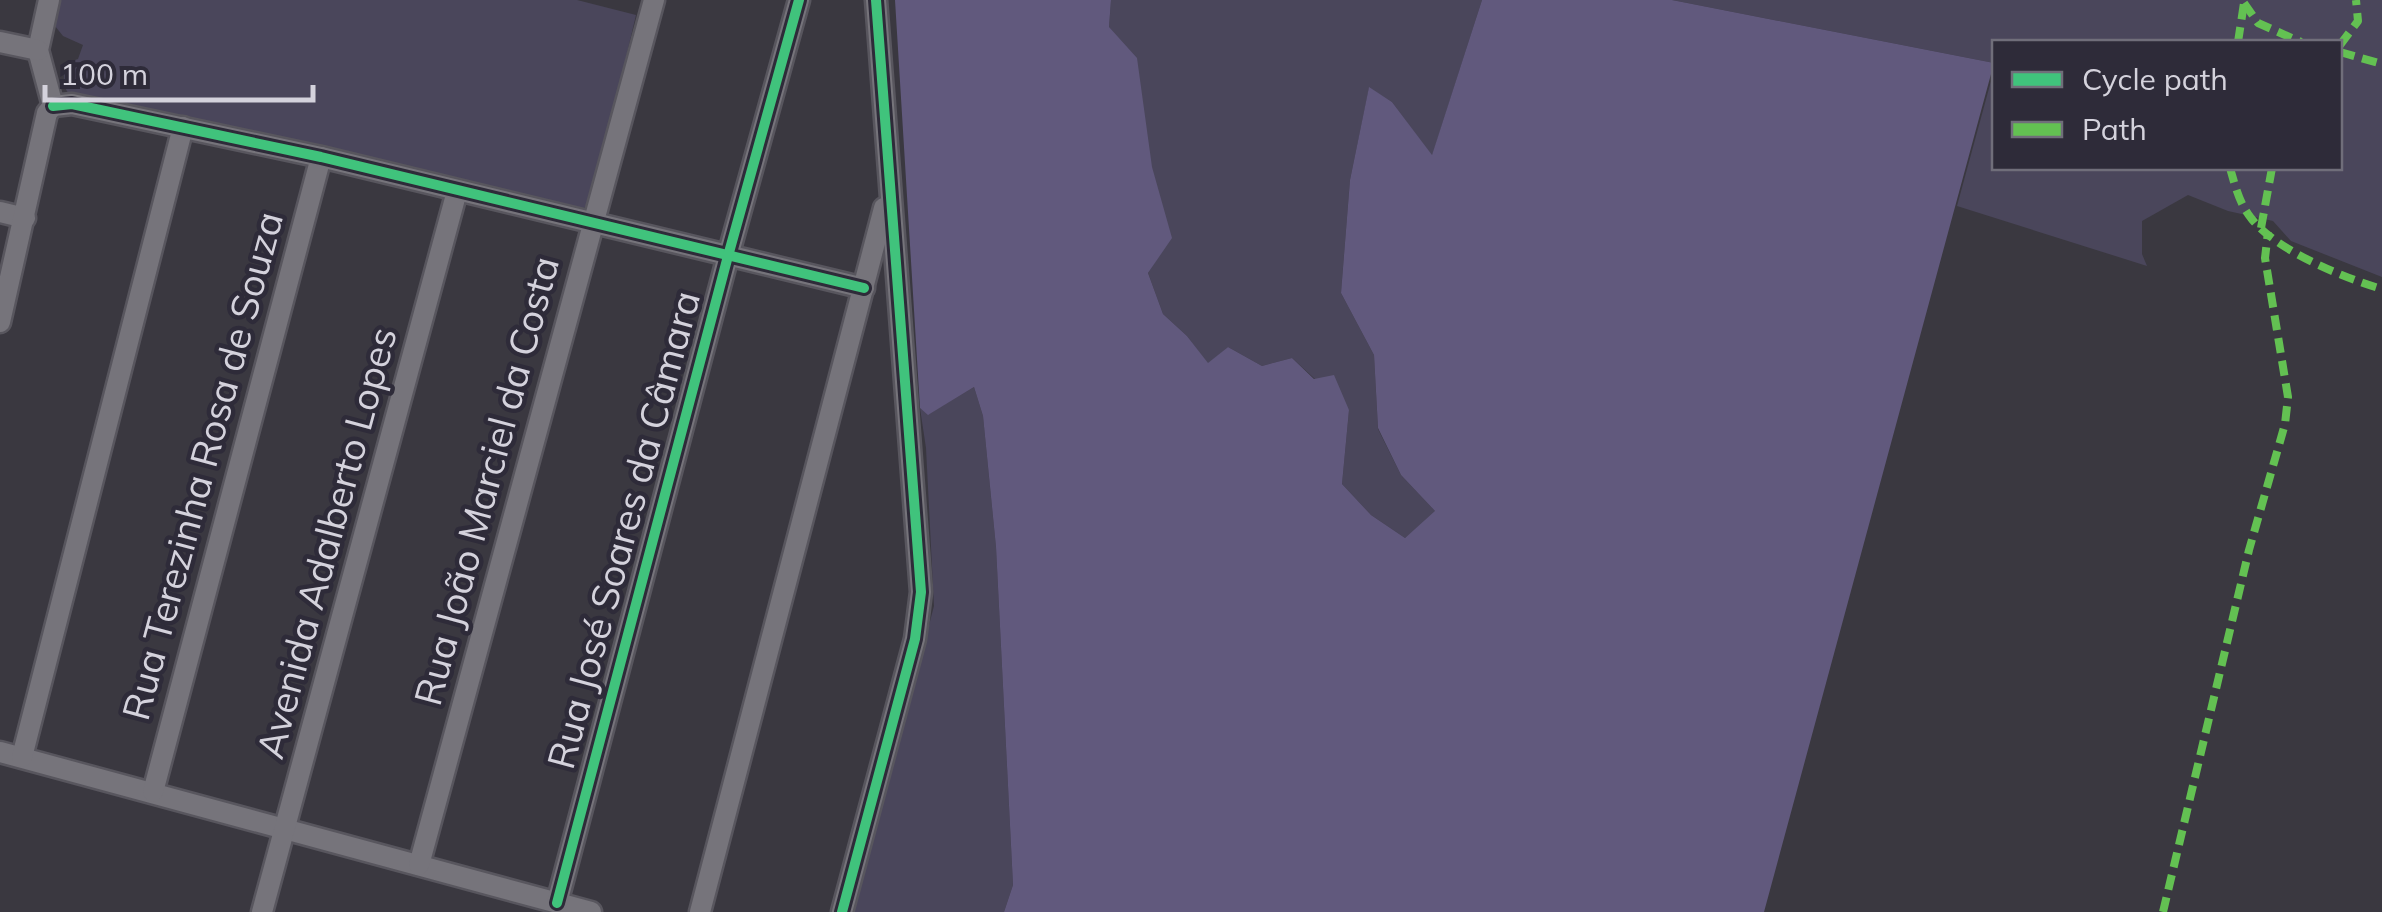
<svg xmlns="http://www.w3.org/2000/svg" width="2382" height="912" font-family="Mulish,sans-serif">
  <style>
    .green { fill: #4a465b }
    .forest { fill: #61597d }
    .lines { fill: none; stroke-linecap: round; stroke-linejoin: round }
    .minor-casing { stroke: #58565e; stroke-width: 25 }
    .minor { stroke: #76747b; stroke-width: 20 }
    .quiet { stroke: #63c152; stroke-width: 8; stroke-dasharray: 15 8; stroke-linecap: butt }
    .cycleway-casing { stroke: #2e2b39; stroke-width: 16 }
    .cycleway { stroke: #40c37c; stroke-width: 10 }
    .labels { text-anchor: middle; stroke-width: 9; stroke-linejoin: round; paint-order: stroke }
    .street-label { font-size: 38px; fill: #d4d2dc; stroke: #2e2b39 }
  </style>
  <rect width="100%" height="100%" fill="#3a3840"/>
  <g class="green">
    <path d="M61,0H577L636,15L591,206L583,208L70,95C61,86 64,75 66,63L78,59L83,45L63,36L55,26Z"/>
    <path d="M1111,0H1482L1432,156L1392,102L1369,88L1350,180L1341,293L1374,355L1378,429L1401,475L1436,512L1405,538L1371,515L1342,484L1349,410L1292,358L1262,366L1228,347L1208,364L1187,336L1163,314L1148,273L1171,237L1109,27Z"/>
    <path d="M1672,0H2382V277L2291,241L2273,221L2228,211L2188,195L2142,221V254L2147,266L1957,206L1994,70V168H2340V42H1994V63Z"/>
    <path d="M974,387L983,416L996,547L1013,885L1004,912H854L934,606L926,448L920,408L929,414Z"/>
  </g>
  <path class="forest" d="M895,0H1111L1109,27L1137,58L1152,167L1172,238L1148,273L1163,314L1187,336L1208,363L1228,347L1262,366L1292,358L1314,379L1334,375L1349,410L1342,484L1371,515L1405,538L1435,511L1401,475L1378,428L1374,355L1341,293L1350,180L1369,87L1392,102L1432,155L1482,0H1672L1994,63L1764,912H1004L1013,885L996,547L983,416L974,387L928,415L920,408Z"/>
  <g class="lines">
    <defs>
      <g id="minor">
        <path d="M49,0L38,50L53,106"/>
        <path d="M0,42L38,50"/>
        <path d="M53,106L72,104L321,157L864,288"/>
        <path d="M0,212L25,218"/>
        <path d="M0,322L47,113L53,106"/>
        <path d="M0,752L591,912"/>
        <path d="M22,757L183,127"/>
        <path d="M153,792L321,157"/>
        <path d="M419,865L654,0"/>
        <path d="M557,903L728,256L799,0"/>
        <path d="M262,912L457,191"/>
        <path d="M700,912L884,208"/>
        <path d="M842,912L915,639L921,592L876,0"/>
      </g>
    </defs>
    <use href="#minor" class="minor-casing"/>
    <use href="#minor" class="minor"/>
    <g class="quiet">
      <path d="M2244,3L2258,23L2301,42"/>
      <path d="M2238,42L2244,3"/>
      <path d="M2340,45L2358,21L2356,0"/>
      <path d="M2340,52L2382,64"/>
      <path d="M2230,168C2235,185 2239,203 2251,218C2275,250 2344,278 2382,289"/>
      <path d="M2261,228L2272,168"/>
      <path d="M2163,912L2249,550L2285,424L2288,397L2265,258L2268,232"/>
    </g>
    <defs>
      <g id="cycleway">
        <path d="M53,106L72,104L321,157L864,288"/>
        <path d="M557,903L728,256L799,0"/>
        <path d="M842,912L915,639L921,592L876,0"/>
      </g>
    </defs>
    <use href="#cycleway" class="cycleway-casing"/>
    <use href="#cycleway" class="cycleway"/>
  </g>
  <g class="labels">
    <g class="street-label">
      <text transform="translate(203 466) rotate(-75)" y="13">Rua Terezinha Rosa de Souza</text>
      <text transform="translate(487 481) rotate(-75)" y="13">Rua João Marciel da Costa</text>
      <text transform="translate(624 530) rotate(-75)" y="13">Rua José Soares da Câmara</text>
      <text transform="translate(327 543) rotate(-75)" y="13">Avenida Adalberto Lopes</text>
    </g>
  </g>
  <rect x="1992" y="40" width="350" height="130" fill="#2e2b39" stroke="#706e7a" stroke-width="2.5"/>
  <rect x="2012" y="72" width="50" height="15" fill="#40c37c" stroke="#706e7a" stroke-width="2.5"/>
  <text x="2082" y="90" font-size="30" fill="#d4d2dc">Cycle path</text>
  <rect x="2012" y="122" width="50" height="15" fill="#63c152" stroke="#706e7a" stroke-width="2.5"/>
  <text x="2082" y="140" font-size="30" fill="#d4d2dc">Path</text>
  <path d="M45 85v15h268v-15" fill="none" stroke="#d4d2dc" stroke-width="5"/>
  <text x="60" y="85" font-size="30" fill="#d4d2dc" stroke="#2e2b39" stroke-width="8" paint-order="stroke">100 m</text>
</svg>
